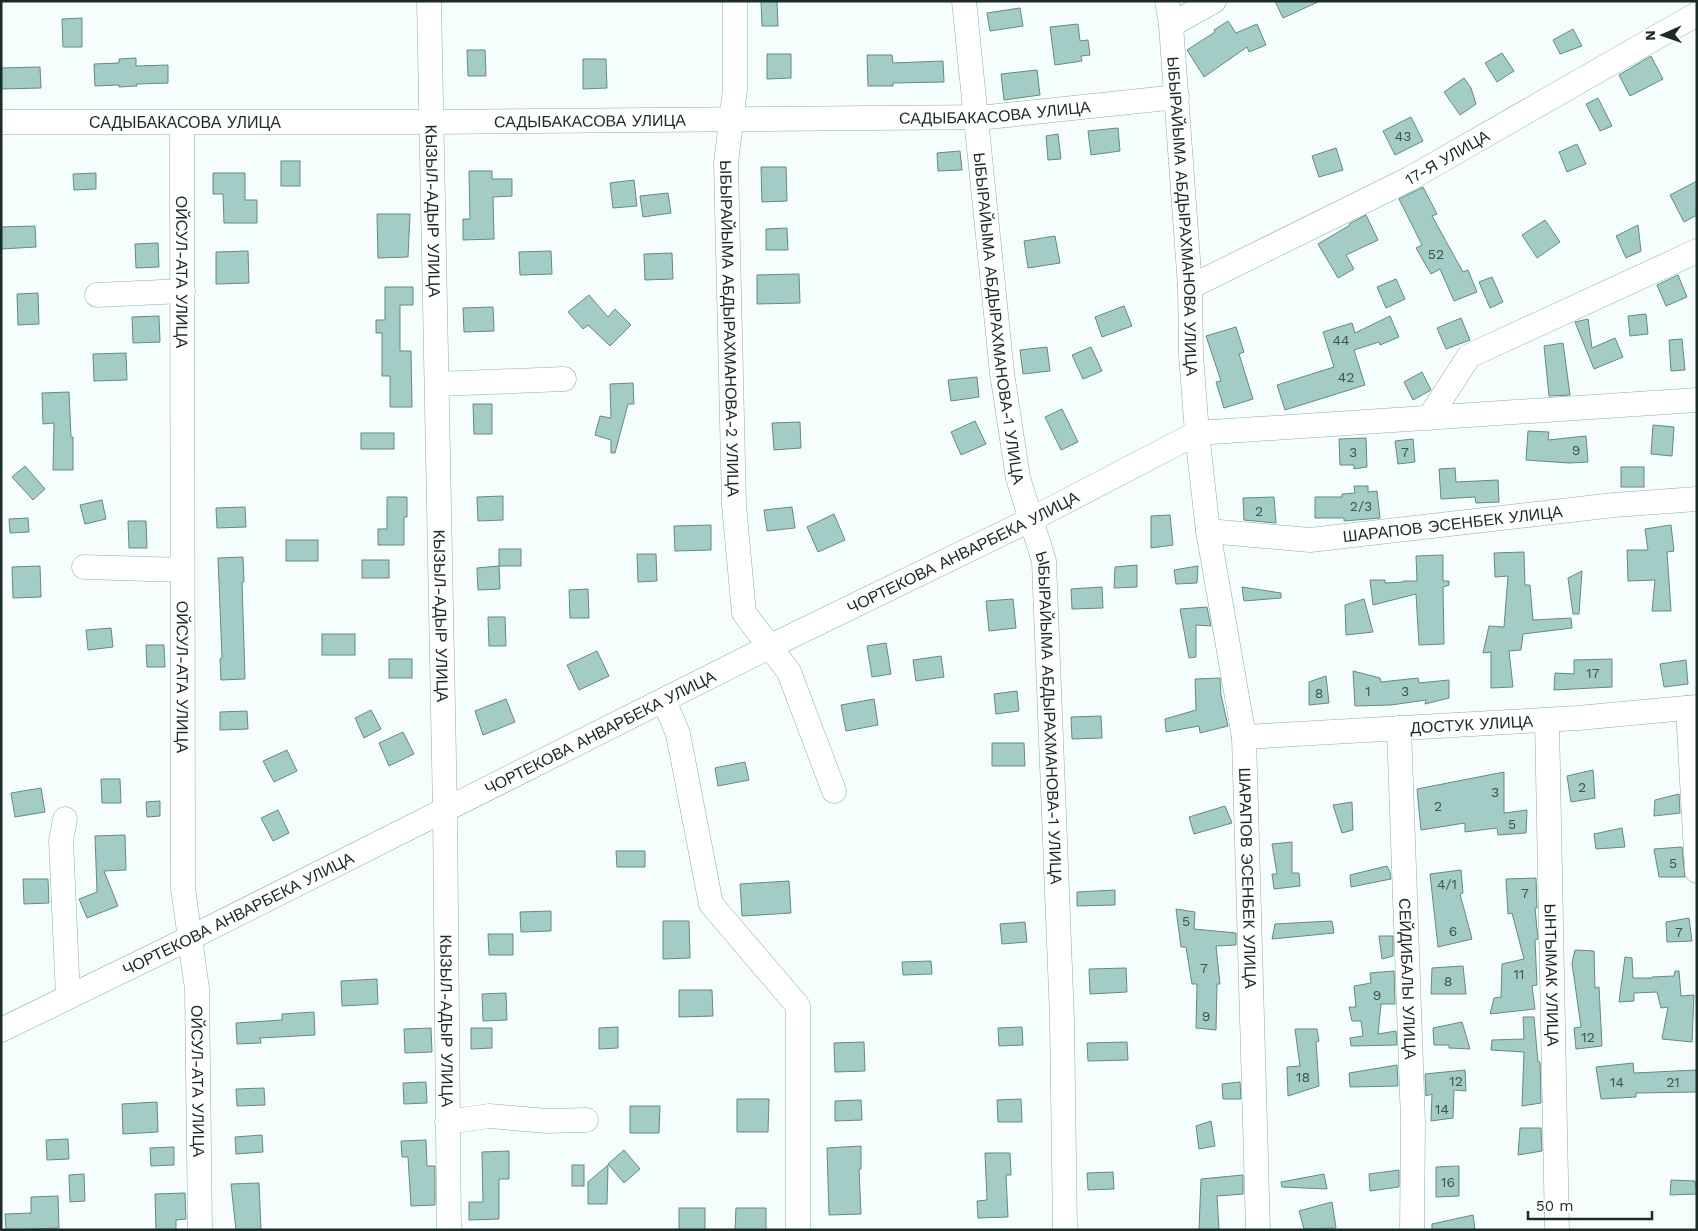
<svg xmlns="http://www.w3.org/2000/svg" width="1698" height="1231" font-family="'Work Sans',sans-serif">
  <style>
    .building { fill: #a4ccc6; stroke: #638a83 }
    .lines { fill: none; stroke-linecap: round; stroke-linejoin: round }
    .minor-casing { stroke: #87afa9; stroke-width: 25 }
    .minor { stroke: #fff; stroke-width: 24 }
    .labels { text-anchor: middle; stroke-width: 5; stroke-linejoin: round; paint-order: stroke }
    .number-label { font-size: 14px; fill: #3c5350 }
    .street-label { font-size: 16px; fill: #1a2b28; stroke: #fff }
  </style>
  <rect width="100%" height="100%" fill="#f5fefc"/>
  <g class="building">
    <path d="M761,1H777L778,26H762Z"/>
    <path d="M1275,1H1320L1283,18Z"/>
    <path d="M1020,8L1023,26L990,31L987,13Z"/>
    <path d="M82,18V47H63L62,19Z"/>
    <path d="M1228,21L1236,33L1257,24L1266,45L1249,52L1247,47L1204,77L1187,50L1215,32L1214,30Z"/>
    <path d="M1078,24L1080,41L1088,40L1090,55L1081,56L1082,61L1055,65L1050,27Z"/>
    <path d="M1573,29L1582,46L1560,54L1553,40Z"/>
    <path d="M467,50H485L486,76H468Z"/>
    <path d="M1502,53L1514,71L1497,82L1485,63Z"/>
    <path d="M767,54H791V78L767,79Z"/>
    <path d="M867,55H892L893,63L943,61L944,82L893,83V86H868Z"/>
    <path d="M1651,56L1663,79L1630,96L1619,75Z"/>
    <path d="M136,58V66L168,65V83L136,84L137,86L119,87V85L95,86L94,64L119,63V59Z"/>
    <path d="M583,59H606L607,88L583,89Z"/>
    <path d="M40,67L41,88L1,89V68Z"/>
    <path d="M1037,70L1040,95L1004,100L1001,74Z"/>
    <path d="M1464,78L1471,88L1476,104L1460,115L1444,92Z"/>
    <path d="M1598,98L1612,126L1600,131L1586,104Z"/>
    <path d="M1411,117L1423,141L1395,155L1383,131Z"/>
    <path d="M1118,128L1120,151L1091,155L1088,131Z"/>
    <path d="M1058,134L1061,159L1048,160L1046,136Z"/>
    <path d="M1577,144L1586,164L1567,172L1559,152Z"/>
    <path d="M1336,148L1343,170L1319,177L1312,156Z"/>
    <path d="M960,151L962,170L938,171L937,153Z"/>
    <rect x="281" y="161" width="19" height="25"/>
    <path d="M761,167H786L787,201L762,202Z"/>
    <path d="M469,171H492V179H512V196L493,197L494,239L463,240V219H470Z"/>
    <path d="M96,173V189L74,190L73,174Z"/>
    <path d="M213,173H245V200H257V223H224L223,194H213Z"/>
    <path d="M634,180L637,206L613,208L610,183Z"/>
    <path d="M1697,181V215L1684,222L1670,195Z"/>
    <path d="M1423,187L1437,214L1432,216L1463,272L1468,270L1477,292L1454,301L1440,269L1431,274L1416,248L1422,245L1399,199Z"/>
    <path d="M668,193L671,213L643,217L640,196Z"/>
    <path d="M377,214H410L408,257L378,258Z"/>
    <path d="M1366,215L1378,240L1346,255L1354,269L1338,278L1318,244L1350,225L1349,224Z"/>
    <path d="M1545,220L1560,242L1537,258L1522,235Z"/>
    <path d="M1638,225L1641,251L1626,258L1616,236Z"/>
    <path d="M35,226L36,247L1,249V227Z"/>
    <path d="M787,228L788,250H766V229Z"/>
    <path d="M1055,236L1060,263L1028,268L1024,241Z"/>
    <path d="M158,243L159,267L136,268L135,244Z"/>
    <path d="M248,251L249,283L216,284V252Z"/>
    <path d="M551,251L552,274L520,275L519,252Z"/>
    <path d="M672,253L673,279L645,280L644,254Z"/>
    <path d="M799,274L800,303L757,304V275Z"/>
    <path d="M1678,275L1687,297L1666,306L1657,285Z"/>
    <path d="M1492,277L1503,302L1490,308L1479,282Z"/>
    <path d="M1396,279L1405,299L1386,308L1377,287Z"/>
    <path d="M385,287H413V305H400V351H411L412,407H390V376H382V333H376V320H385Z"/>
    <path d="M38,293L39,324L18,325L17,294Z"/>
    <path d="M589,295L608,317L615,309L631,325L610,346L588,325L583,329L568,312Z"/>
    <path d="M1124,306L1132,326L1102,337L1095,317Z"/>
    <path d="M493,307L494,331L464,332L463,308Z"/>
    <path d="M1646,314L1648,334L1630,336L1628,316Z"/>
    <path d="M159,316L160,342L133,343L132,317Z"/>
    <path d="M1390,316L1399,337L1380,345L1379,342L1354,350L1365,385L1285,410L1277,385L1334,367L1323,332L1352,323L1355,333Z"/>
    <path d="M1461,318L1470,340L1446,349L1437,328Z"/>
    <path d="M1588,319L1592,348L1615,338L1623,357L1594,369L1575,322Z"/>
    <path d="M1236,327L1244,352L1239,354L1253,399L1224,408L1216,382L1221,381L1206,336Z"/>
    <path d="M1682,339L1685,370L1671,371L1669,340Z"/>
    <path d="M1563,343L1570,395L1549,396L1544,346Z"/>
    <path d="M1047,347L1050,371L1023,374L1020,350Z"/>
    <path d="M1091,347L1102,371L1083,379L1072,355Z"/>
    <path d="M126,353L127,380L94,381L93,354Z"/>
    <path d="M1422,372L1431,390L1413,400L1404,382Z"/>
    <path d="M977,377L979,397L951,401L948,380Z"/>
    <path d="M633,383L634,404H628L615,453H611V440L595,435L600,416L611,418L610,384Z"/>
    <path d="M69,392L71,437H73V470H53L54,423L43,424L42,393Z"/>
    <path d="M473,404H492V434H474Z"/>
    <path d="M1062,409L1078,442L1061,450L1045,417Z"/>
    <path d="M975,421L986,444L961,455L951,432Z"/>
    <path d="M800,422L801,448L774,450L772,423Z"/>
    <path d="M1653,425L1674,427L1672,456L1651,454Z"/>
    <path d="M1528,431L1549,432L1548,440L1586,436L1588,462L1569,463L1526,460Z"/>
    <rect x="361" y="433" width="33" height="16"/>
    <path d="M1366,438L1367,467L1354,469V465H1340L1339,439Z"/>
    <path d="M1413,439L1415,462L1398,464L1395,441Z"/>
    <path d="M25,466L45,489L33,500L12,477Z"/>
    <rect x="1621" y="467" width="23" height="20"/>
    <path d="M1455,468L1456,482L1498,480L1499,502L1476,503L1475,497L1441,499L1439,469Z"/>
    <path d="M1354,486H1368V492L1377,491L1380,518L1344,521V518H1315V497H1342V494L1355,493Z"/>
    <path d="M503,496V520L478,521L477,497Z"/>
    <path d="M387,497H407V517H404V545H378V529H387Z"/>
    <path d="M1274,497L1276,523L1244,520L1243,498Z"/>
    <path d="M102,500L106,519L85,524L80,505Z"/>
    <path d="M245,507L246,527L217,528L216,508Z"/>
    <path d="M792,507L795,528L767,531L764,510Z"/>
    <path d="M834,514L845,540L818,552L807,527Z"/>
    <path d="M1170,515L1173,545L1151,548V516Z"/>
    <path d="M28,518L29,532L10,533L9,519Z"/>
    <path d="M128,521H146L147,548H129Z"/>
    <path d="M711,525V550L675,551L674,526Z"/>
    <path d="M1671,525L1674,551L1667,552L1671,611H1652L1655,580L1628,581L1627,550H1648L1645,529Z"/>
    <rect x="286" y="540" width="32" height="21"/>
    <rect x="499" y="549" width="22" height="17"/>
    <path d="M1524,552L1525,585H1530L1533,620L1571,618L1572,628L1523,634L1521,650L1509,651L1513,687L1491,688V652L1483,653L1489,626L1504,627L1508,576L1495,577L1494,553Z"/>
    <path d="M637,554H656L657,581L638,582Z"/>
    <path d="M1443,555V581H1449V585L1443,587L1444,644L1419,645L1416,594L1373,605L1370,580H1385V583L1403,582V581H1417L1416,556Z"/>
    <path d="M243,557L244,582H242L245,679L221,680L220,659L222,658L218,558Z"/>
    <rect x="362" y="560" width="27" height="18"/>
    <path d="M1137,565V587L1114,588L1115,567Z"/>
    <path d="M40,566L41,597L13,598L12,567Z"/>
    <path d="M499,566L500,589L478,590L477,568Z"/>
    <path d="M1198,566L1197,583L1176,584L1174,570Z"/>
    <path d="M1582,571L1579,614H1573L1568,578Z"/>
    <path d="M1102,587L1103,608L1072,609L1071,589Z"/>
    <path d="M1242,587L1281,593V598L1244,601Z"/>
    <path d="M588,589L589,618H570L569,590Z"/>
    <path d="M1013,599L1016,628L989,631L986,601Z"/>
    <path d="M1364,599L1373,632L1346,635L1345,605Z"/>
    <path d="M1207,607L1211,626L1196,625V657L1189,658L1180,609Z"/>
    <path d="M488,617H505L506,646H489Z"/>
    <path d="M111,628L113,647L88,650L86,630Z"/>
    <rect x="322" y="634" width="33" height="21"/>
    <path d="M886,643L891,674L872,677L867,646Z"/>
    <path d="M146,645H164L165,667H147Z"/>
    <path d="M597,651L609,676L579,690L567,665Z"/>
    <path d="M941,656L944,677L916,681L913,660Z"/>
    <rect x="389" y="659" width="23" height="19"/>
    <path d="M1612,659V687L1554,690L1555,673L1574,674V660Z"/>
    <path d="M1686,660L1688,684L1664,687L1660,664Z"/>
    <path d="M1353,671L1380,678L1381,682L1418,678L1419,683L1449,680V698L1425,704L1426,700L1391,705L1355,706Z"/>
    <path d="M1326,676L1329,703L1309,705V682Z"/>
    <path d="M1220,678L1221,695L1228,726L1200,733L1199,726L1166,732L1165,719L1196,710L1195,679Z"/>
    <path d="M1017,691L1019,711L996,714L994,694Z"/>
    <path d="M506,699L515,722L483,735L475,711Z"/>
    <path d="M874,699L878,725L846,731L841,705Z"/>
    <path d="M371,710L381,729L364,738L355,718Z"/>
    <path d="M247,711L248,729L220,730V712Z"/>
    <path d="M1101,716L1102,738L1072,739L1071,717Z"/>
    <path d="M403,732L414,754L389,766L379,743Z"/>
    <path d="M992,743H1024L1025,766H992Z"/>
    <path d="M287,750L297,771L274,782L263,761Z"/>
    <path d="M745,762L749,780L718,786L715,768Z"/>
    <path d="M1593,770L1595,798L1571,802L1567,776Z"/>
    <path d="M1504,772V813L1527,810L1526,833L1498,835L1497,828L1465,832V823L1421,830L1417,789Z"/>
    <path d="M101,779H120L121,803H102Z"/>
    <path d="M41,788L45,812L15,817L11,793Z"/>
    <path d="M1679,794L1680,813L1654,816L1655,800Z"/>
    <path d="M160,801V816L147,817L146,802Z"/>
    <path d="M1352,802L1353,830L1342,833L1333,805Z"/>
    <path d="M1225,806L1232,823L1194,834L1189,817Z"/>
    <path d="M278,810L289,833L273,841L261,818Z"/>
    <path d="M1622,828L1625,847L1596,849L1594,834Z"/>
    <path d="M125,835L126,870L104,871L118,906L87,918L79,899L97,892L95,836Z"/>
    <path d="M1292,842V873H1299L1300,886L1274,889L1272,874H1277L1272,844Z"/>
    <path d="M1682,847L1685,877H1659L1654,849Z"/>
    <path d="M616,851H645V867H617Z"/>
    <path d="M1387,866L1390,872L1391,879L1351,887L1350,875Z"/>
    <path d="M1461,870L1463,893L1460,894L1472,939L1438,947L1430,874Z"/>
    <path d="M1536,878L1537,908H1535L1538,939L1535,940L1537,985L1532,986L1535,1009L1490,1014L1494,998L1501,997L1502,964L1524,959L1512,913L1508,914L1506,879Z"/>
    <path d="M23,879H48L49,903L24,904Z"/>
    <path d="M789,881L791,913L742,916L740,884Z"/>
    <path d="M1115,890V905L1077,906V892Z"/>
    <path d="M1176,909L1195,912L1194,929L1236,933V945L1216,946L1220,984H1217L1216,1030L1196,1028L1197,984H1192L1186,947H1181Z"/>
    <path d="M551,911V931L521,932L520,912Z"/>
    <path d="M1689,918L1692,941L1667,942L1666,922Z"/>
    <path d="M663,921H689L690,958L663,959Z"/>
    <path d="M1332,921L1334,933L1272,939L1275,924Z"/>
    <path d="M1025,922L1027,942L1002,944L1000,924Z"/>
    <path d="M488,934H513V955H489Z"/>
    <path d="M1379,936H1393V956L1382,959Z"/>
    <path d="M1575,950L1594,951L1595,988L1599,987L1602,1046L1576,1049L1574,1028L1581,1027L1572,963Z"/>
    <path d="M1625,957L1632,958L1633,978H1652V977L1674,976L1675,971H1679L1681,996L1694,995L1692,1042L1662,1039L1668,1007L1661,1008L1657,992L1634,993V1001L1619,1002Z"/>
    <path d="M931,961L932,974L903,975L902,962Z"/>
    <path d="M1463,966L1466,994H1431L1432,968Z"/>
    <path d="M1126,968L1127,992L1090,994L1089,969Z"/>
    <path d="M1394,971L1395,1004H1381L1378,1034L1396,1031L1397,1045L1351,1046L1350,1038L1363,1036L1361,1021H1352L1349,1007H1356L1354,986L1371,983L1370,973Z"/>
    <path d="M377,979L378,1004L342,1006L341,981Z"/>
    <path d="M679,990H712L713,1016L679,1017Z"/>
    <path d="M506,993L507,1020L483,1021L482,994Z"/>
    <path d="M314,1012L315,1035L260,1038L261,1043L237,1044L236,1023L282,1020V1014Z"/>
    <path d="M1523,1017H1534L1538,1062H1540L1541,1103L1522,1106L1524,1052L1491,1050L1492,1040L1524,1039Z"/>
    <path d="M1462,1022L1470,1049L1449,1048V1045H1434L1433,1028Z"/>
    <path d="M618,1027V1048L599,1049V1028Z"/>
    <path d="M1022,1027L1023,1045L999,1046L998,1028Z"/>
    <path d="M431,1028L432,1052L405,1053L404,1029Z"/>
    <path d="M471,1028H492V1048L471,1049Z"/>
    <path d="M1295,1029H1317L1319,1041L1316,1042L1319,1086L1288,1096L1287,1067L1300,1066Z"/>
    <path d="M864,1042L865,1071L835,1072L834,1043Z"/>
    <path d="M1127,1042L1128,1060L1088,1061L1087,1043Z"/>
    <path d="M1633,1063L1634,1073L1697,1070V1092L1636,1093V1097L1601,1099L1596,1067Z"/>
    <path d="M1397,1065L1398,1086L1350,1087L1349,1073Z"/>
    <path d="M1465,1070L1466,1091L1454,1090L1453,1118L1431,1121L1432,1094L1426,1096L1425,1074Z"/>
    <path d="M426,1082L427,1103L404,1104L403,1083Z"/>
    <path d="M1240,1082L1241,1099H1223L1222,1084Z"/>
    <path d="M264,1088L265,1105L237,1106L236,1089Z"/>
    <path d="M737,1099H769L768,1132H737Z"/>
    <path d="M1021,1099L1022,1122H998L997,1100Z"/>
    <path d="M861,1100L862,1120L835,1121V1101Z"/>
    <path d="M157,1102L158,1132L123,1134L122,1104Z"/>
    <path d="M630,1106H660L659,1133H630Z"/>
    <path d="M1211,1121L1215,1146L1199,1149L1196,1126Z"/>
    <path d="M1520,1128H1541L1542,1151L1518,1155Z"/>
    <path d="M262,1135L263,1152L236,1154L235,1137Z"/>
    <path d="M68,1139L69,1159L47,1160L46,1140Z"/>
    <path d="M426,1140L427,1166H435V1205L411,1206L408,1157H402L401,1141Z"/>
    <path d="M861,1146V1169H859L861,1214L829,1215L827,1148Z"/>
    <path d="M174,1147V1165L151,1166L150,1148Z"/>
    <path d="M624,1150L640,1169L624,1183L608,1164Z"/>
    <path d="M509,1151V1179H499V1219L469,1220V1202H483L482,1152Z"/>
    <path d="M985,1153H1010L1011,1175H1006L1008,1217L978,1218L977,1201L987,1200Z"/>
    <rect x="572" y="1165" width="12" height="21"/>
    <path d="M608,1165L607,1204H588V1182Z"/>
    <path d="M1459,1166V1196L1436,1197V1167Z"/>
    <path d="M1399,1170V1187L1370,1191L1369,1174Z"/>
    <path d="M1113,1172L1114,1189L1088,1190L1087,1173Z"/>
    <path d="M84,1174L85,1201L70,1202L69,1175Z"/>
    <path d="M1324,1174L1327,1189L1282,1187L1281,1182Z"/>
    <path d="M1243,1175V1194L1217,1196L1219,1230H1199L1201,1179Z"/>
    <path d="M1671,1180L1695,1181L1697,1194L1670,1195Z"/>
    <path d="M259,1183L261,1230H236L231,1184Z"/>
    <path d="M185,1193L186,1219L176,1220V1230H156L155,1194Z"/>
    <path d="M58,1196L59,1228L6,1230L5,1214L31,1213V1197Z"/>
    <path d="M1332,1202L1336,1228L1304,1229L1299,1211Z"/>
    <rect x="679" y="1208" width="26" height="22"/>
    <path d="M736,1208H766V1230H735Z"/>
    <path d="M1473,1215L1475,1230H1432V1224Z"/>
  </g>
  <g class="lines">
    <defs>
      <g id="minor">
        <path id="s1" d="M429,1L445,810L449,1230"/>
        <path id="s2" d="M735,1V89L726,163L734,505L744,613L789,672L834,791"/>
        <path id="s3" d="M964,1L1002,373L1018,478L1044,561L1062,1019L1065,1230"/>
        <path id="s4" d="M1167,1L1171,25L1190,287L1191,355L1197,433L1208,531L1244,737L1258,1230"/>
        <path d="M1171,25L1214,1"/>
        <path id="s5" d="M1,122H431L988,117L1177,97"/>
        <path id="s6" d="M182,123L183,888L197,989L200,1230"/>
        <path id="s7" d="M1190,287L1409,179L1697,14"/>
        <path d="M97,295L183,291"/>
        <path d="M437,384L564,379"/>
        <path d="M1429,418L1469,356L1697,251"/>
        <path id="s8" d="M1208,531L1310,540L1614,505L1697,499"/>
        <path d="M84,567L182,570"/>
        <path d="M664,700L678,734L711,904L798,1006V1230"/>
        <path d="M1688,708L1697,871"/>
        <path id="s9" d="M1547,720L1557,1230"/>
        <path id="s10" d="M1399,728L1413,1122L1412,1230"/>
        <path id="s11" d="M1244,737L1578,718L1697,707"/>
        <path d="M65,819L61,840L68,997"/>
        <path id="s12" d="M1,1030L190,938L769,647L1030,520L1197,433L1697,400"/>
        <path d="M447,1122L489,1116L547,1121L586,1120"/>
      </g>
    </defs>
    <use href="#minor" class="minor-casing"/>
    <use href="#minor" class="minor"/>
  </g>
  <g class="labels">
    <g class="number-label">
      <text x="1403" y="141">43</text>
      <text x="1436" y="259">52</text>
      <text x="1341" y="345">44</text>
      <text x="1346" y="382">42</text>
      <text x="1576" y="455">9</text>
      <text x="1353" y="457">3</text>
      <text x="1405" y="457">7</text>
      <text x="1361" y="511">2/3</text>
      <text x="1259" y="516">2</text>
      <text x="1593" y="678">17</text>
      <text x="1368" y="696">1</text>
      <text x="1405" y="696">3</text>
      <text x="1319" y="698">8</text>
      <text x="1582" y="792">2</text>
      <text x="1495" y="797">3</text>
      <text x="1438" y="811">2</text>
      <text x="1512" y="829">5</text>
      <text x="1673" y="868">5</text>
      <text x="1447" y="889">4/1</text>
      <text x="1525" y="898">7</text>
      <text x="1186" y="926">5</text>
      <text x="1453" y="936">6</text>
      <text x="1679" y="937">7</text>
      <text x="1204" y="973">7</text>
      <text x="1519" y="979">11</text>
      <text x="1448" y="986">8</text>
      <text x="1377" y="1000">9</text>
      <text x="1206" y="1021">9</text>
      <text x="1588" y="1042">12</text>
      <text x="1303" y="1082">18</text>
      <text x="1456" y="1086">12</text>
      <text x="1617" y="1087">14</text>
      <text x="1673" y="1087">21</text>
      <text x="1442" y="1114">14</text>
      <text x="1448" y="1187">16</text>
    </g>
    <g class="street-label">
      <text dy="6" stroke="none"><textPath href="#s5" startOffset="994">САДЫБАКАСОВА УЛИЦА</textPath></text>
      <text dy="6" stroke="none"><textPath href="#s5" startOffset="589">САДЫБАКАСОВА УЛИЦА</textPath></text>
      <text dy="6" stroke="none"><textPath href="#s5" startOffset="184">САДЫБАКАСОВА УЛИЦА</textPath></text>
      <text dy="6" stroke="none"><textPath href="#s7" startOffset="288">17-Я УЛИЦА</textPath></text>
      <text dy="6" stroke="none"><textPath href="#s1" startOffset="210">КЫЗЫЛ-АДЫР УЛИЦА</textPath></text>
      <text dy="6" stroke="none"><textPath href="#s4" startOffset="216">ЫБЫРАЙЫМА АБДЫРАХМАНОВА УЛИЦА</textPath></text>
      <text dy="6" stroke="none"><textPath href="#s6" startOffset="149">ОЙСУЛ-АТА УЛИЦА</textPath></text>
      <text dy="6" stroke="none"><textPath href="#s3" startOffset="319">ЫБЫРАЙЫМА АБДЫРАХМАНОВА-1 УЛИЦА</textPath></text>
      <text dy="6" stroke="none"><textPath href="#s2" startOffset="328">ЫБЫРАЙЫМА АБДЫРАХМАНОВА-2 УЛИЦА</textPath></text>
      <text dy="6" stroke="none"><textPath href="#s8" startOffset="246">ШАРАПОВ ЭСЕНБЕК УЛИЦА</textPath></text>
      <text dy="6" stroke="none"><textPath href="#s12" startOffset="1074">ЧОРТЕКОВА АНВАРБЕКА УЛИЦА</textPath></text>
      <text dy="6" stroke="none"><textPath href="#s1" startOffset="615">КЫЗЫЛ-АДЫР УЛИЦА</textPath></text>
      <text dy="6" stroke="none"><textPath href="#s6" startOffset="554">ОЙСУЛ-АТА УЛИЦА</textPath></text>
      <text dy="6" stroke="none"><textPath href="#s3" startOffset="724">ЫБЫРАЙЫМА АБДЫРАХМАНОВА-1 УЛИЦА</textPath></text>
      <text dy="6" stroke="none"><textPath href="#s11" startOffset="228">ДОСТУК УЛИЦА</textPath></text>
      <text dy="6" stroke="none"><textPath href="#s12" startOffset="669">ЧОРТЕКОВА АНВАРБЕКА УЛИЦА</textPath></text>
      <text dy="6" stroke="none"><textPath href="#s4" startOffset="882">ШАРАПОВ ЭСЕНБЕК УЛИЦА</textPath></text>
      <text dy="6" stroke="none"><textPath href="#s12" startOffset="264">ЧОРТЕКОВА АНВАРБЕКА УЛИЦА</textPath></text>
      <text dy="6" stroke="none"><textPath href="#s9" startOffset="255">ЫНТЫМАК УЛИЦА</textPath></text>
      <text dy="6" stroke="none"><textPath href="#s10" startOffset="251">СЕЙДИБАЛЫ УЛИЦА</textPath></text>
      <text dy="6" stroke="none"><textPath href="#s1" startOffset="1020">КЫЗЫЛ-АДЫР УЛИЦА</textPath></text>
      <text dy="6" stroke="none"><textPath href="#s6" startOffset="959">ОЙСУЛ-АТА УЛИЦА</textPath></text>
    </g>
  </g>
  <rect width="1698" height="1231" fill="none" stroke="#1a2b28" stroke-width="5"/>
  <g transform="translate(1663 35) rotate(268)" stroke="#ffffff" stroke-width="4" paint-order="stroke">
  <path d="M0-4L9 19L0 12L-9 19Z" fill="#1a2b28"/>
  <text y="-8" font-size="14" font-weight="bold" text-anchor="middle" fill="#1a2b28">N</text>
  </g>
  <path d="M1528 1211v8h124v-8" fill="none" stroke="#1a2b28" stroke-width="2.5"/>
  <text x="1536" y="1211" font-size="15" fill="#1a2b28" stroke="#ffffff" stroke-width="4" paint-order="stroke">50 m</text>
</svg>
